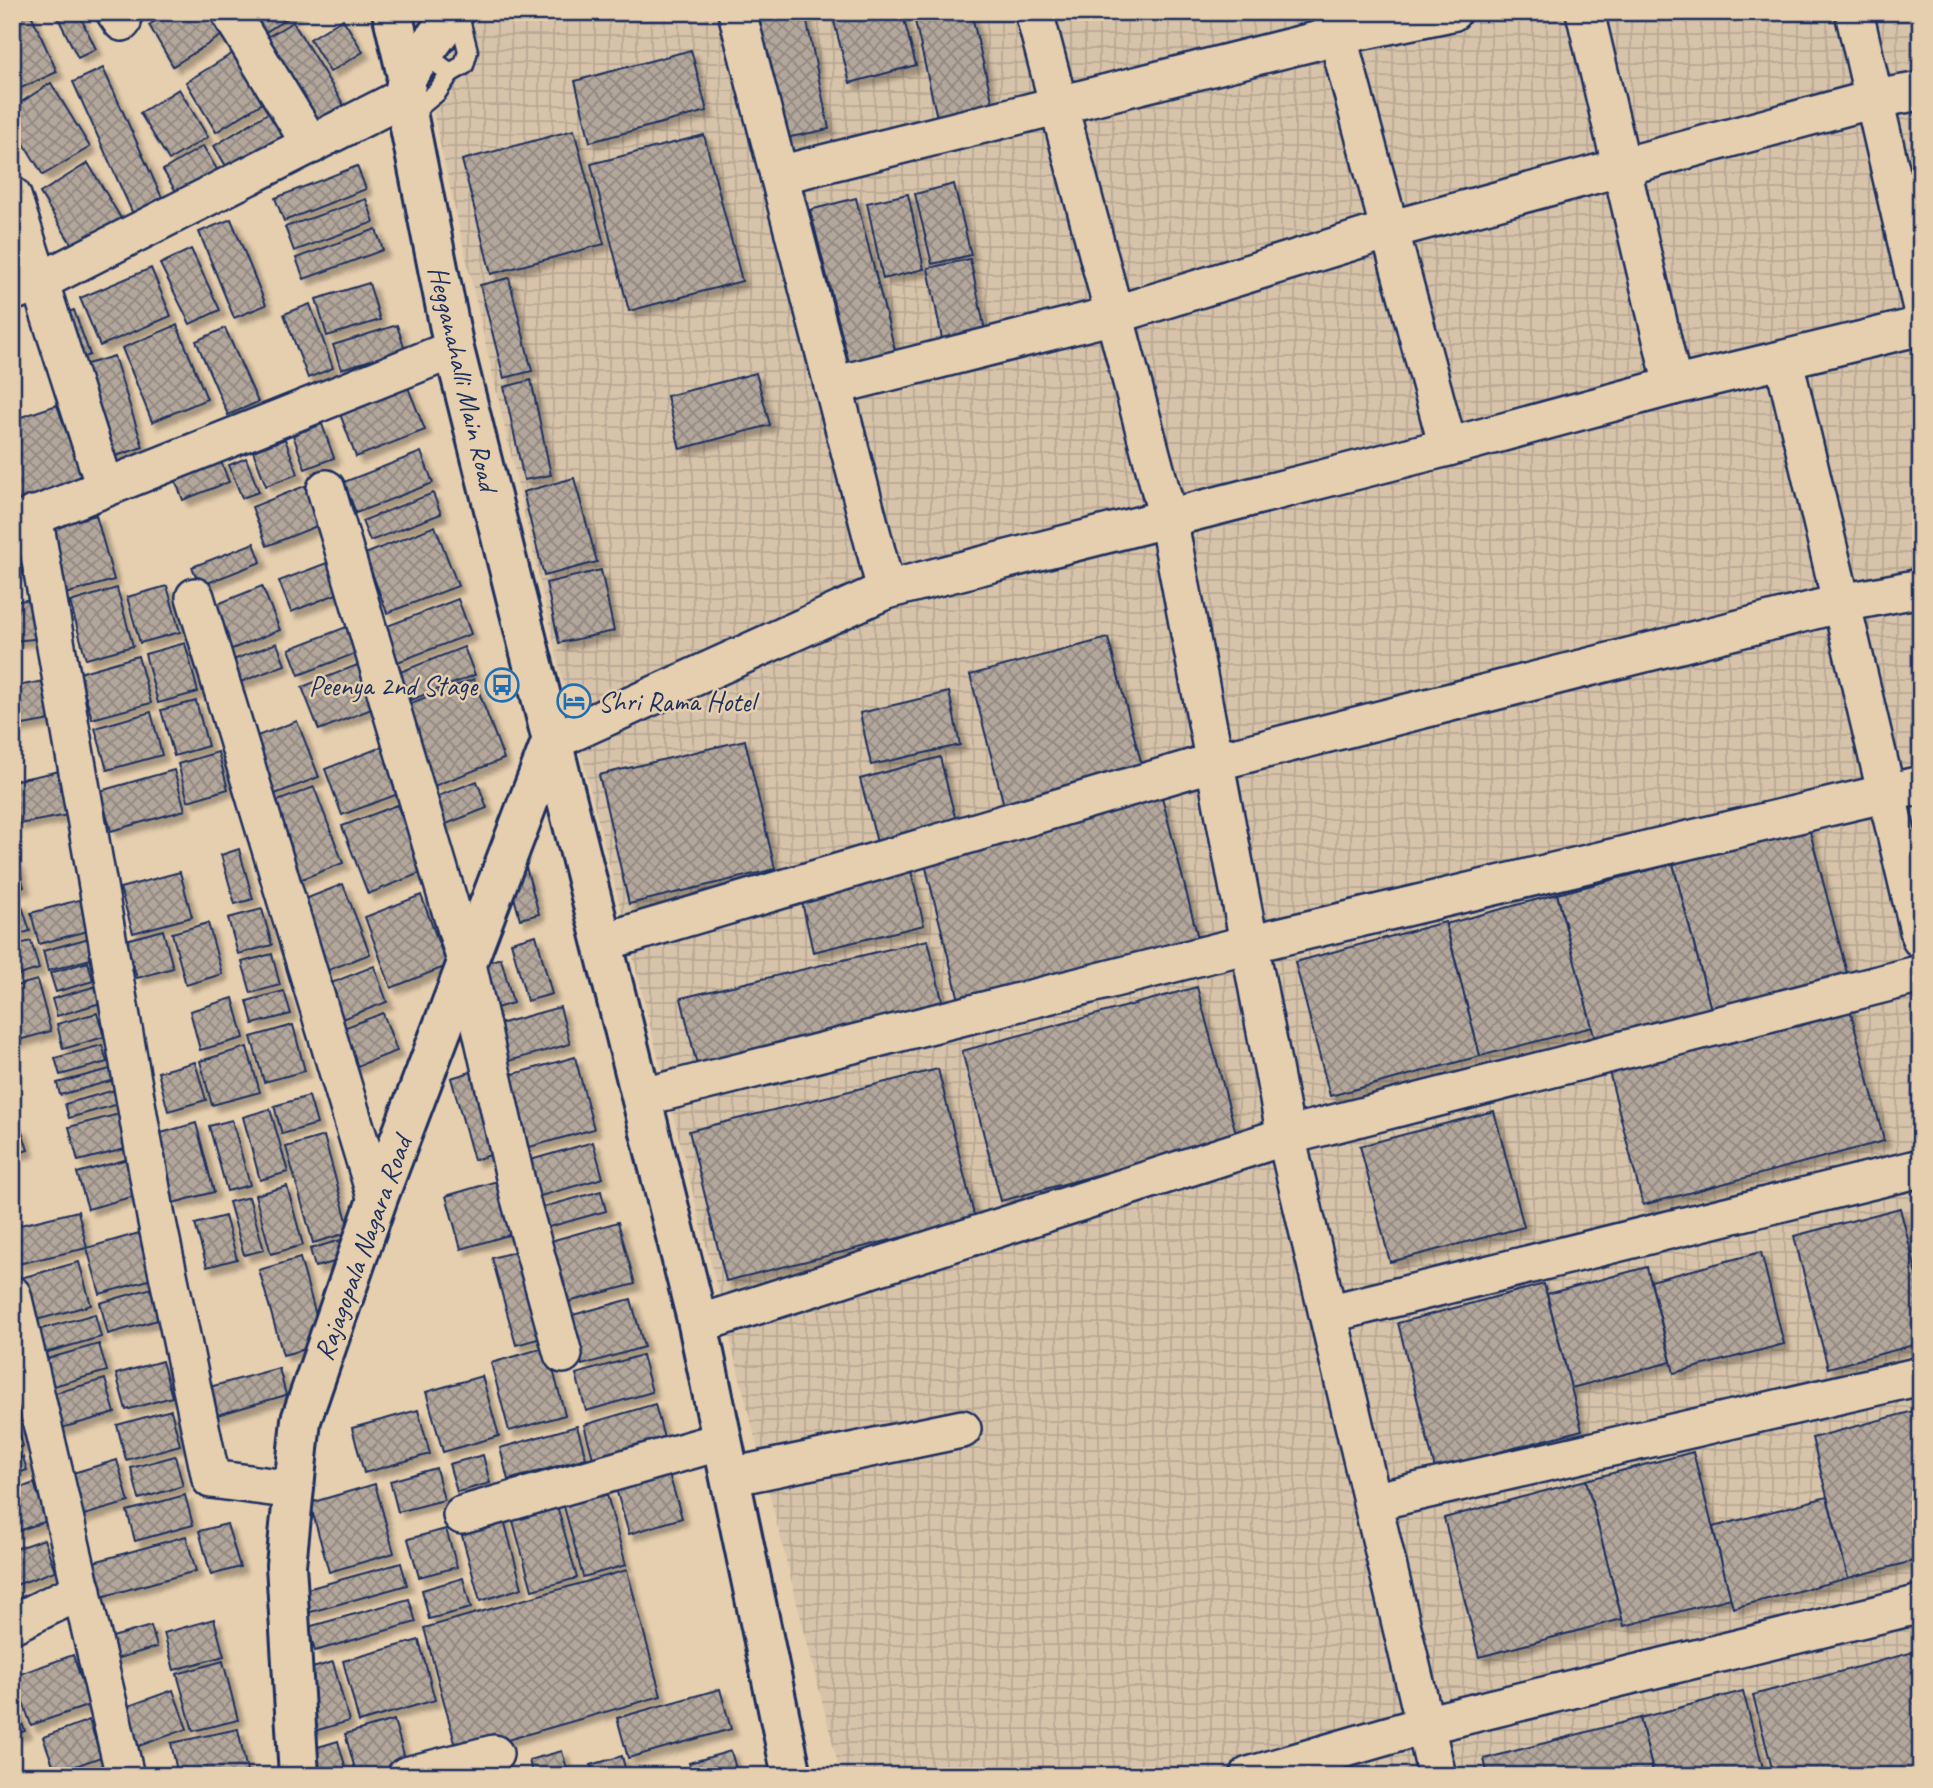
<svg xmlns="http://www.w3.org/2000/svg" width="1933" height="1788" font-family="Caveat,sans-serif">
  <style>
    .industrial { fill: url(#industrial-grid) }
    .building { fill: url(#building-cross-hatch); stroke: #1b2f5e; stroke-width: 2; filter: url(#shadow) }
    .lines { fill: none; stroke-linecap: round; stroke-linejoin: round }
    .service-casing { stroke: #1b2f5e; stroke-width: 23 }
    .minor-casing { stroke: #1b2f5e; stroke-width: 42 }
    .tertiary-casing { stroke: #1b2f5e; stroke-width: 44 }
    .secondary-casing { stroke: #1b2f5e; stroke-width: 44 }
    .service { stroke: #e6cfaf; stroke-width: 18 }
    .minor { stroke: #e6cfaf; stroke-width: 37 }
    .tertiary { stroke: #e6cfaf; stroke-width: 38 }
    .secondary { stroke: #e6cfaf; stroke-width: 38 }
    .labels { text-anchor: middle; stroke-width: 5; stroke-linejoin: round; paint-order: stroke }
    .street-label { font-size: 28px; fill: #1b2f5e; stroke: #e6cfaf }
    .poi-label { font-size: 28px; fill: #1b2f5e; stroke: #e6cfaf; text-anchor: end }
  </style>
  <defs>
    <pattern id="industrial-grid" width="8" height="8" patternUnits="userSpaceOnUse" patternTransform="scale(1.75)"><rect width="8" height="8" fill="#d7c3a9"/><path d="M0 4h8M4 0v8" fill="none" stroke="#b8a894"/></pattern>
    <pattern id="building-cross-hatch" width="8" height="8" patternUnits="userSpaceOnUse" patternTransform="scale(1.75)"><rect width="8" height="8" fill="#b3a79b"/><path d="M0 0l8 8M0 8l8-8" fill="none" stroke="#918882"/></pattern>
    <filter id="shadow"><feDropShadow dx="6" dy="6" stdDeviation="2" flood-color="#0004"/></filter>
  </defs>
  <rect width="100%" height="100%" fill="#e6cfaf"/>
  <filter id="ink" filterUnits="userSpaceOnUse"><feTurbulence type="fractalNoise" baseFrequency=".0143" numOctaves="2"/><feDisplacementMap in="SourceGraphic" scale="14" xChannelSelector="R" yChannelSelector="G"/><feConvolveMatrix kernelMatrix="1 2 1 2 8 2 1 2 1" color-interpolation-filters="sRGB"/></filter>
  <g filter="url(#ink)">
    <path class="industrial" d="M466,12H1921V1776H841L560,670L423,69Z"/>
    <g class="building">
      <path d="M12,12H30L57,72L12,92Z"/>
      <path d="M55,12H78L96,49L78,58Z"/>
      <path d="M169,12H207L221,36L173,66L149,25Z"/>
      <path d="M255,12H297L258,37L246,17Z"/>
      <path d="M771,12H805L829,129L781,139L755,16Z"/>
      <path d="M841,12H902L916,65L850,83L832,14Z"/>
      <path d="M913,12H971L996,117L940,131Z"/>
      <path d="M343,19L363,52L330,72L310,39Z"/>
      <path d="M293,22L345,107L309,128L257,43Z"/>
      <path d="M691,50L707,111L590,142L575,81Z"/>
      <path d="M233,53L264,102L216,132L186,82Z"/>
      <path d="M103,68L163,200L133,214L73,82Z"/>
      <path d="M51,83L90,147L43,175L12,124V108Z"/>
      <path d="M179,89L208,137L169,160L140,113Z"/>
      <path d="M276,108L294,137L232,176L214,146Z"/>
      <path d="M574,130L604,244L491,274L462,160Z"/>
      <path d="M704,135L742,281L629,311L591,164Z"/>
      <path d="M203,146L221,176L181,200L163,170Z"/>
      <path d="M88,163L122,220L75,250L40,193Z"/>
      <path d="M357,166L366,189L284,221L275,198Z"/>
      <path d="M954,184L971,255L932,264L915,194Z"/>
      <path d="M908,194L924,269L883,279L867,203Z"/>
      <path d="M856,198L895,350L849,363L810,210Z"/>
      <path d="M366,199L374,222L294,251L285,227Z"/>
      <path d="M231,219L266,305L234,318L199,232Z"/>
      <path d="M376,229L383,250L304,279L296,258Z"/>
      <path d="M191,249L220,310L190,324L160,264Z"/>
      <path d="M970,259L985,330L942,339L928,268Z"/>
      <path d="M151,268L171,316L100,346L80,298Z"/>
      <path d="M509,278L532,371L504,378L480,285Z"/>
      <path d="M369,283L380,320L327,336L316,299Z"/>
      <path d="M310,304L333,368L308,378L284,314Z"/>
      <path d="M74,310L90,355L75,361L58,315Z"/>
      <path d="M177,325L207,399L152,422L122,348Z"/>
      <path d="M397,325L405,350L341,369L333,345Z"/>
      <path d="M225,328L258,402L228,415L196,341Z"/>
      <path d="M114,356L143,447L104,460L74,368Z"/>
      <path d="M756,373L770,425L680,449L667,396Z"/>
      <path d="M531,380L551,475L524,480L504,387Z"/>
      <path d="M407,385L425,430L356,457L339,411Z"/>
      <path d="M57,405L83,480L12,505V420Z"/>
      <path d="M322,424L334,458L305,469L293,435Z"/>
      <path d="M285,439L298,474L266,486L253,451Z"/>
      <path d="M421,452L433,483L356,513L344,482Z"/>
      <path d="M246,458L259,492L242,498L229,465Z"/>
      <path d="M220,459L229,482L183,500L174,477Z"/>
      <path d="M574,478L597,562L544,576L523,492Z"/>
      <path d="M307,485L322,524L267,546L252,507Z"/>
      <path d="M433,493L441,514L370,541L362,521Z"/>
      <path d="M96,515L114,580L65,594L47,529Z"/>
      <path d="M435,526L458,586L387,613L365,554Z"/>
      <path d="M24,537L30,570L12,574V539Z"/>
      <path d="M254,543L261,562L200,586L192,567Z"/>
      <path d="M332,561L344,591L291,612L279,581Z"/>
      <path d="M601,570L614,631L559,643L546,583Z"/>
      <path d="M167,586L180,632L140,643L127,597Z"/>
      <path d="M262,586L280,630L227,651L210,607Z"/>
      <path d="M117,588L133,646L86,659L70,602Z"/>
      <path d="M41,598L45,638L12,641V602Z"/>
      <path d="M458,599L471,634L395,663L382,628Z"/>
      <path d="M349,626L359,652L299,675L289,649Z"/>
      <path d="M1108,638L1145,777L1006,813L970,675Z"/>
      <path d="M185,643L198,692L158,703L145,654Z"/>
      <path d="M277,643L285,665L238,683L230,661Z"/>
      <path d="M464,647L475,675L411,700L400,672Z"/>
      <path d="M138,656L151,703L92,719L79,673Z"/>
      <path d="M362,663L379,706L319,730L302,687Z"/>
      <path d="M474,679L504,759L434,786L403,706Z"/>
      <path d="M49,680L56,719L12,727V687Z"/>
      <path d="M949,692L960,745L871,765L860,713Z"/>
      <path d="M196,701L208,746L174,756L161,710Z"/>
      <path d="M151,712L162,755L107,770L95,728Z"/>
      <path d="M297,721L319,777L270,796L249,739Z"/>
      <path d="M745,740L775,869L629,904L599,775Z"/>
      <path d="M384,746L401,793L342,815L325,769Z"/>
      <path d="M218,752L228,789L188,801L178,764Z"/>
      <path d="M940,757L956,821L877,842L860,779Z"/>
      <path d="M174,770L185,810L111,831L100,791Z"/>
      <path d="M60,771L68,815L19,824L12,781Z"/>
      <path d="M477,781L487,808L441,826L430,799Z"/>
      <path d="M314,787L343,863L292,883L262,807Z"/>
      <path d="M1162,797L1201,950L962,1012L924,860Z"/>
      <path d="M397,805L423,872L368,894L342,826Z"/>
      <path d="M1809,828L1847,973L1711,1010L1673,864Z"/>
      <path d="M239,849L253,899L235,904L221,855Z"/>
      <path d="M17,862L24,887L12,890V863Z"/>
      <path d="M1673,864L1711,1010L1595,1040L1557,894Z"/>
      <path d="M526,867L539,914L520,919L507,872Z"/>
      <path d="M910,867L924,925L813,952L800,893Z"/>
      <path d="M180,872L192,917L133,933L120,888Z"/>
      <path d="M343,884L370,954L321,973L295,903Z"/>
      <path d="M1557,894L1592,1027L1480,1056L1446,924Z"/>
      <path d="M421,895L447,966L391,988L365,917Z"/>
      <path d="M86,898L95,929L39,944L31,913Z"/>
      <path d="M21,903L30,931L12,936V905Z"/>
      <path d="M262,909L272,945L238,954L228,918Z"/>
      <path d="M1445,922L1480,1056L1330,1096L1295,962Z"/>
      <path d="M208,923L222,974L186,985L172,933Z"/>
      <path d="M163,930L173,968L137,978L126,940Z"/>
      <path d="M536,935L552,994L527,1001L511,942Z"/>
      <path d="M89,938L94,958L48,971L43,951Z"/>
      <path d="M928,940L945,1013L698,1070L681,998Z"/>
      <path d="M31,941L39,969L12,977V946Z"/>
      <path d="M272,954L280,985L251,993L242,962Z"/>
      <path d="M501,958L513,1003L490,1010L478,965Z"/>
      <path d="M88,962L93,981L56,992L50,973Z"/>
      <path d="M374,966L387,1002L334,1022L321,987Z"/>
      <path d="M37,980L51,1031L12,1042V987Z"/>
      <path d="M100,985L104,1002L57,1016L52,999Z"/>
      <path d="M1197,987L1237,1137L1001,1201L962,1051Z"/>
      <path d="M284,991L291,1014L253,1024L247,1001Z"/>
      <path d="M233,998L244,1038L200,1050L190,1011Z"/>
      <path d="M1849,1005L1884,1141L1643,1205L1608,1068Z"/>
      <path d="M560,1007L570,1044L505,1062L495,1025Z"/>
      <path d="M97,1013L104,1037L63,1049L57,1024Z"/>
      <path d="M383,1013L397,1051L347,1070L333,1032Z"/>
      <path d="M293,1025L305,1071L264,1082L251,1037Z"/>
      <path d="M102,1045L107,1062L60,1075L55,1058Z"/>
      <path d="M247,1047L260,1092L212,1105L200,1061Z"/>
      <path d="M575,1057L594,1129L519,1150L499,1078Z"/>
      <path d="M195,1062L206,1100L168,1111L158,1072Z"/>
      <path d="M110,1069L114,1080L60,1095L57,1083Z"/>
      <path d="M938,1069L975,1219L726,1281L689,1131Z"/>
      <path d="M474,1071L497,1153L474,1160L451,1078Z"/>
      <path d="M118,1089L122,1103L69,1118L65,1104Z"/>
      <path d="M309,1096L317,1124L282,1134L274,1106Z"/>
      <path d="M270,1109L288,1172L260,1180L243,1117Z"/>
      <path d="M1494,1111L1524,1227L1390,1262L1360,1146Z"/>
      <path d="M119,1114L129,1148L78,1161L69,1127Z"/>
      <path d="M232,1120L250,1185L227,1191L209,1126Z"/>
      <path d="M196,1123L214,1192L173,1203L154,1135Z"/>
      <path d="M21,1128L28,1150L12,1155V1130Z"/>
      <path d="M324,1136L350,1232L313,1243L286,1147Z"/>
      <path d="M593,1142L603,1178L530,1199L520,1163Z"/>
      <path d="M128,1159L138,1195L88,1209L77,1173Z"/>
      <path d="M504,1179L519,1232L461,1249L446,1196Z"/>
      <path d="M287,1186L303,1245L271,1254L255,1195Z"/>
      <path d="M601,1191L606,1211L538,1230L533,1210Z"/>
      <path d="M249,1197L264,1250L244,1255L229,1202Z"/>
      <path d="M1900,1208L1921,1291V1343L1828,1368L1794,1236Z"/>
      <path d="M78,1211L87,1248L18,1264L12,1227Z"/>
      <path d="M225,1216L237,1259L207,1267L195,1224Z"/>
      <path d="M618,1222L635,1284L557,1305L540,1244Z"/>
      <path d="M139,1233L152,1279L100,1294L87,1248Z"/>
      <path d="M351,1237L357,1256L315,1267L310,1249Z"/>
      <path d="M521,1250L545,1337L516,1345L492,1258Z"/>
      <path d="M1761,1252L1784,1344L1674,1373L1651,1281Z"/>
      <path d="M300,1258L324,1344L283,1355L259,1270Z"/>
      <path d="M79,1262L91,1305L29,1322L17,1279Z"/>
      <path d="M1647,1267L1671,1362L1571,1388L1547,1294Z"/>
      <path d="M1544,1284L1582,1430L1435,1469L1398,1323Z"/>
      <path d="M152,1288L161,1319L108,1334L100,1303Z"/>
      <path d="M631,1299L644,1347L582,1365L569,1316Z"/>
      <path d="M95,1314L101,1337L41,1354L34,1331Z"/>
      <path d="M99,1344L107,1371L50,1387L43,1360Z"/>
      <path d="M547,1347L565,1415L509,1431L491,1363Z"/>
      <path d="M642,1355L652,1392L586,1411L576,1374Z"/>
      <path d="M162,1361L172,1397L126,1410L116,1374Z"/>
      <path d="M279,1368L286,1395L214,1416L206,1388Z"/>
      <path d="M482,1376L499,1436L443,1452L426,1392Z"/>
      <path d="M105,1379L115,1413L54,1430L45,1396Z"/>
      <path d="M655,1404L665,1442L594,1462L584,1425Z"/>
      <path d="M1921,1409V1559L1848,1578L1812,1438Z"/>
      <path d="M171,1410L180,1445L126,1460L117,1425Z"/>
      <path d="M418,1410L430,1454L364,1473L352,1428Z"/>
      <path d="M12,1413L23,1446L12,1450Z"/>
      <path d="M577,1426L586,1458L508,1480L500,1448Z"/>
      <path d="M1693,1452L1731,1598L1624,1626L1586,1480Z"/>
      <path d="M483,1455L490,1483L457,1492L449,1464Z"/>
      <path d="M175,1456L183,1486L139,1499L131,1468Z"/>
      <path d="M23,1457L27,1470L12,1475V1460Z"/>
      <path d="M117,1460L129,1502L77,1517L66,1475Z"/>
      <path d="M436,1468L444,1500L398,1512L390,1481Z"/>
      <path d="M669,1474L682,1518L629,1534L616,1489Z"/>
      <path d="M1586,1480L1622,1619L1479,1657L1444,1518Z"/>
      <path d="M34,1483L47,1521L12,1533V1491Z"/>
      <path d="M375,1484L394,1553L329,1572L310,1503Z"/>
      <path d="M606,1491L626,1565L583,1577L563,1503Z"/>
      <path d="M185,1495L193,1525L135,1541L127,1511Z"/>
      <path d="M1827,1497L1848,1578L1733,1608L1713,1527Z"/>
      <path d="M556,1502L577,1578L532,1590L511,1514Z"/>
      <path d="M502,1512L522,1588L480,1601L459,1525Z"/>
      <path d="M227,1524L240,1567L211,1575L199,1531Z"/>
      <path d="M446,1529L457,1567L419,1577L408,1539Z"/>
      <path d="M186,1536L196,1571L90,1600L80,1566Z"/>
      <path d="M44,1539L55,1571L13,1586L12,1550Z"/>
      <path d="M401,1563L407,1585L307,1613L300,1591Z"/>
      <path d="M627,1570L661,1696L458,1754L424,1628Z"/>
      <path d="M463,1578L471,1608L429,1619L422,1590Z"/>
      <path d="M409,1599L416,1622L315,1651L308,1627Z"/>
      <path d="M214,1619L224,1656L174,1670L164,1633Z"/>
      <path d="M151,1626L157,1647L108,1661L102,1640Z"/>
      <path d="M419,1640L435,1700L359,1722L343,1661Z"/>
      <path d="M1921,1650V1776H1774L1753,1695Z"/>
      <path d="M73,1655L90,1705L31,1725L14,1676Z"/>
      <path d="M223,1661L238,1720L193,1731L177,1674Z"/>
      <path d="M333,1662L349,1721L311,1732L295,1673Z"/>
      <path d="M720,1689L731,1729L628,1758L617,1718Z"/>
      <path d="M173,1690L187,1729L133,1748L120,1709Z"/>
      <path d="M1743,1691L1765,1776H1654L1640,1718Z"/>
      <path d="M12,1695L25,1731L12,1736Z"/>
      <path d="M1640,1718L1654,1776H1488L1484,1759Z"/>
      <path d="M89,1720L101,1757L56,1773L43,1737Z"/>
      <path d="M394,1720L408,1769L386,1776H357L345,1734Z"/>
      <path d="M238,1729L248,1776H178L171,1743Z"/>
      <path d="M338,1741L348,1776H315L308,1750Z"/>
      <path d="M562,1751L569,1776H533L529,1760Z"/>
      <path d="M731,1751L738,1776H693L689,1763Z"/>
      <path d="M622,1756L627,1776H594L591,1765Z"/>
    </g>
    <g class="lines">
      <defs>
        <g id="service">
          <path d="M422,52L450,73L464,65L468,51L458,12"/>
          <path d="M408,116L437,92L450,73"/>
        </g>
        <g id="minor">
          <path d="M115,12L122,22"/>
          <path d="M230,12L311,145"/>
          <path d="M737,12L886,590"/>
          <path d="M1034,12L1168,518L1286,1136L1437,1776"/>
          <path d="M1331,12L1448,447"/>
          <path d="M1585,12L1673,386"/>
          <path d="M1854,12L1921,304"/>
          <path d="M779,175L1336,36L1452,12"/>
          <path d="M12,196L105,487"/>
          <path d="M12,292L41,281L404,97"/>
          <path d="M1784,361L1921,939"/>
          <path d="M833,386L1114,315L1389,230L1874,99L1921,91"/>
          <path d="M326,489L467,964L519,1195L563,1354"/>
          <path d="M33,515L156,1217L211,1479L294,1490"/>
          <path d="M12,525L454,349"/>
          <path d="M195,597L377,1200"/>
          <path d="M551,742L886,590L1448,447L1673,386L1921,326"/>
          <path d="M603,942L1214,762L1842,603L1921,588"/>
          <path d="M643,1097L1249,944L1921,785"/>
          <path d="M12,1295L125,1776"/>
          <path d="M1328,1314L1921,1168"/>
          <path d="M698,1324L1286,1136L1921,974"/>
          <path d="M730,1477L962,1429"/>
          <path d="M1372,1502L1921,1376"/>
          <path d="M462,1515L722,1441"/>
          <path d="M12,1624L82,1590"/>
          <path d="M406,1776L494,1754"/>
          <path d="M1249,1776L1425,1725L1921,1604"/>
        </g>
        <g id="tertiary">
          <path d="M407,76L454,12"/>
          <path d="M299,1776L286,1565L301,1420L377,1200L551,742"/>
        </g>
        <path id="secondary" d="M392,12L407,76L404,97L454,349L698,1324L792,1776"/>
      </defs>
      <use href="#service" class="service-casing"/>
      <use href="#minor" class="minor-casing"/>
      <use href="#tertiary" class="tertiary-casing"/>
      <use href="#secondary" class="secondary-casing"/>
      <use href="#service" class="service"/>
      <use href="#minor" class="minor"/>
      <use href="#tertiary" class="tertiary"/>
      <use href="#secondary" class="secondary"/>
    </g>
  </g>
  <defs>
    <symbol id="bus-ring" viewBox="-11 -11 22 22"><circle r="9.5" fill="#e6cfaf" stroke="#1f6fb2" stroke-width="1.5"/><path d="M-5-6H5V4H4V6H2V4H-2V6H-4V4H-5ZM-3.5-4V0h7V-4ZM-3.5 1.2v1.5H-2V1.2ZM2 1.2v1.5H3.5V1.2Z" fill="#1f6fb2"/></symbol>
    <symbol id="hotel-ring" viewBox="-11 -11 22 22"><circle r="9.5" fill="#e6cfaf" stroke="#1f6fb2" stroke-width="1.5"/><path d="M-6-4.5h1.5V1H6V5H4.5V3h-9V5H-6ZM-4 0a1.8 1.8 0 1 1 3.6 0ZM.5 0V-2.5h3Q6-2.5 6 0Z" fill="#1f6fb2"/></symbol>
  </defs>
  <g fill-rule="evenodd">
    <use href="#bus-ring" x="483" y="666" width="38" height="38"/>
    <use href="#hotel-ring" x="555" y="682" width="38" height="38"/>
  </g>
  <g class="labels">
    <g class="street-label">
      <text transform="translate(464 378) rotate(77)" y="10">Hegganahalli Main Road</text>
      <text transform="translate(362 1248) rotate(-70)" y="10">Rajagopala Nagara Road</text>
    </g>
    <g class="poi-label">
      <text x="477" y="695">Peenya 2nd Stage</text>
      <text x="598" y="711" text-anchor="start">Shri Rama Hotel</text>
    </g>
  </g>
  <rect width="1933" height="1788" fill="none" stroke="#e6cfaf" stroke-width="42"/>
  <rect x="21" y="21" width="1891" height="1746" fill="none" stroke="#1b2f5e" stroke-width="2.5" filter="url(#ink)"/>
</svg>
